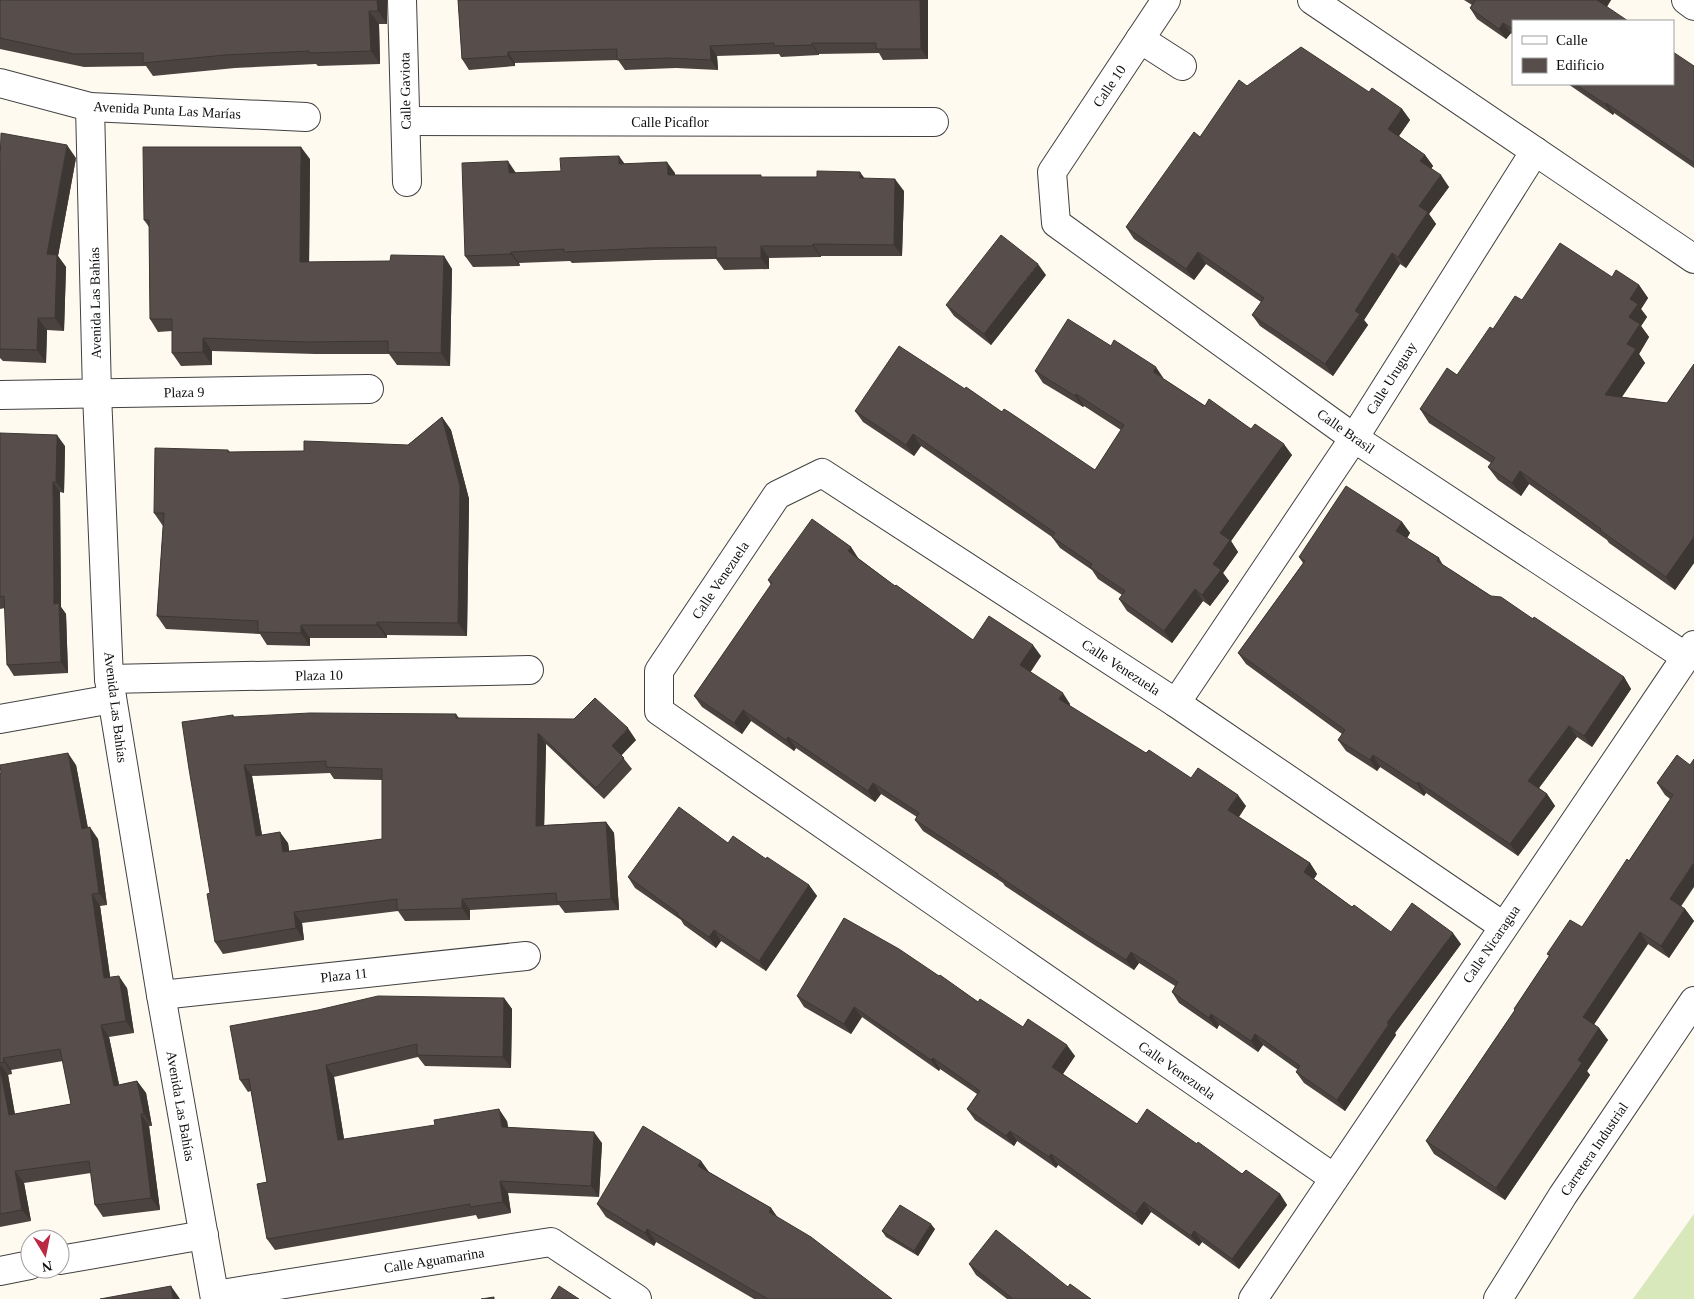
<svg xmlns="http://www.w3.org/2000/svg" width="1694" height="1299" font-family="Georgia,serif">
  <style>
    .green { fill: #d8e8ba }
    .lines { fill: none; stroke-linecap: round; stroke-linejoin: round }
    .minor-casing { stroke: #414141; stroke-width: 30 }
    .tertiary-casing { stroke: #414141; stroke-width: 30 }
    .minor { stroke: #fff; stroke-width: 28 }
    .tertiary { stroke: #fff; stroke-width: 28 }
    .wall { fill: #4b4340; fill-rule: evenodd }
    .shaded-wall { fill: #3d3734 }
    .building { fill: #574e4b; stroke: #3d3734; fill-rule: evenodd }
    .labels { text-anchor: middle; stroke-width: 5; stroke-linejoin: round; paint-order: stroke }
    .street-label { font-size: 14px; fill: #0e0e0e; stroke: #fff }
  </style>
  <rect width="100%" height="100%" fill="#fefaf0"/>
  <path class="green" d="M1694,1214V1299H1633Z"/>
  <g class="lines">
    <defs>
      <g id="minor">
        <path d="M402,0L407,182"/>
        <path d="M1166,0L1052,172L1056,223L1354,438L1686,657"/>
        <path d="M1686,0L1694,6"/>
        <path d="M1140,39L1182,66"/>
        <path d="M0,83L90,107L306,117"/>
        <path d="M90,107L97,394L109,679L161,995L215,1299"/>
        <path d="M406,121L934,122"/>
        <path d="M0,395L369,389"/>
        <path d="M109,679L529,670"/>
        <path d="M1176,703L1354,438L1535,151"/>
        <path d="M0,719L112,699"/>
        <path d="M161,995L526,956"/>
        <path d="M1334,1178L659,711V671L777,495L822,473L1176,703L1503,926"/>
        <path d="M60,1260L204,1235"/>
        <path d="M0,1271L30,1265"/>
        <path d="M215,1295L551,1242L637,1299"/>
        <path d="M1253,1299L1694,645"/>
      </g>
      <g id="tertiary">
        <path d="M1312,0L1694,259"/>
        <path d="M1498,1299L1563,1195L1694,1001"/>
      </g>
    </defs>
    <use href="#minor" class="minor-casing"/>
    <use href="#tertiary" class="tertiary-casing"/>
    <use href="#minor" class="minor"/>
    <use href="#tertiary" class="tertiary"/>
  </g>
  <g class="wall">
    <path d="M0,0H387V24H379L380,64L318,66L316,64L235,68L153,76L146,66L84,67L0,49Z"/>
    <path d="M458,0H928V59L883,60L879,53L819,54V55L781,57L779,54L717,56L718,70L676,68L625,70L618,60L515,63V66L469,70L462,59Z"/>
    <path d="M1464,0H1611L1607,7L1513,21V35L1511,33L1506,39L1477,19L1470,8L1472,5Z"/>
    <path d="M1694,66V168L1614,113L1613,115L1568,84H1673Z"/>
    <path d="M1247,86L1369,92L1402,109L1410,120L1399,136L1425,155L1433,166L1431,169L1449,187L1429,214L1436,224L1406,268L1400,264L1364,320L1368,325L1333,376L1260,326L1252,315L1261,302L1206,264L1194,280L1134,239L1126,227L1200,137Z"/>
    <path d="M76,158L58,256L66,267L64,331L47,330L46,363L3,361L0,358V349Z"/>
    <path d="M310,159L309,262L390,261L444,256L452,269L450,366L397,365L389,354H315L212,351V365L181,366L172,353V331L158,332L150,319L149,227L144,220Z"/>
    <path d="M624,164L675,173V175L763,177L864,179L904,191L902,256H821V257L769,258V269L724,270L716,259L655,260L572,263L570,261L519,263L520,266L473,267L465,256L516,173L561,171Z"/>
    <path d="M1046,275L991,345L954,316L946,305Z"/>
    <path d="M1612,277L1639,285L1648,298L1641,309L1647,317L1641,326L1649,337L1639,354L1645,363L1622,397L1667,403L1694,364V563L1675,590L1609,543L1607,540L1529,484L1521,496L1498,480L1488,467L1491,463L1429,423L1420,409L1457,375L1493,329L1522,300Z"/>
    <path d="M1035,371L1164,379L1205,406L1251,429L1292,455L1231,541L1238,552L1223,573L1229,581L1210,606L1203,601L1172,643L1127,611L1119,599L1122,595L1098,579L1092,570L1060,548L1052,537L921,446L914,456L863,422L855,411L965,389L1095,470L1121,430L1084,406L1083,407L1043,383Z"/>
    <path d="M442,417L451,430L469,499L467,636L387,635V638H310V646L267,645L260,634L166,629L157,616L163,526L154,513L228,450L230,452L304,451L408,445Z"/>
    <path d="M0,433L65,446L64,493L60,492L61,607L66,614L68,673L14,676L7,665L5,608L0,609Z"/>
    <path d="M1402,522L1410,533L1407,538L1439,558L1443,565L1491,596L1533,619L1624,677L1631,689L1592,747L1577,737L1539,788L1547,794L1555,806L1518,856L1426,793L1424,796L1380,767L1377,771L1346,751L1338,740L1342,734L1246,664L1238,653L1303,563L1299,557Z"/>
    <path d="M851,547L858,558L895,586L973,640L1041,656L1030,672L1070,704L1069,706L1146,753L1191,778L1246,806L1239,817L1310,863L1317,874L1314,879L1352,907L1391,932L1461,944L1395,1033L1396,1035L1345,1111L1304,1083L1296,1072L1298,1070L1263,1045L1258,1052L1219,1025L1217,1029L1179,1003L1172,992L1175,986L1139,963L1134,970L1096,946L1005,886L1003,883L923,831L915,820L917,817L881,794L875,802L796,748L794,751L751,721L742,734L702,707L694,696L771,585L768,580Z"/>
    <path d="M456,714L459,718L636,740L621,755L632,769L604,799L546,744L544,825L606,822L614,833L619,910L565,913L559,905L470,910V920L405,921L398,911L302,923L304,940L223,954L215,942L210,893L233,715L234,717ZM330,773L334,779L382,780V839L289,851L288,843L262,835L252,776Z"/>
    <path d="M1677,755L1681,906L1685,909L1694,921L1669,958L1648,944L1594,1024L1599,1028L1608,1040L1587,1071L1590,1075L1505,1200L1434,1154L1426,1141L1515,1010L1514,1009L1549,956L1547,954L1582,927L1629,861L1670,799L1665,795L1657,783Z"/>
    <path d="M76,765L88,828L98,839L107,905L100,906L110,977L127,988L134,1033L109,1037L119,1085L137,1081L146,1093L152,1126H149L160,1210L103,1217L95,1205L91,1173L24,1183L31,1221L0,1227V773ZM63,1061L71,1104L15,1114L8,1075L12,1074L11,1070Z"/>
    <path d="M728,843L766,859L809,885L817,896L766,971L721,941L716,948L684,925L681,920L635,888L628,877Z"/>
    <path d="M939,976L978,1002L1023,1027L1075,1056L1063,1074L1137,1124L1197,1144L1242,1174L1280,1194L1287,1205L1239,1269L1202,1242L1199,1246L1151,1212L1142,1225L1058,1165L1056,1168L1017,1141L1014,1146L975,1120L967,1109L977,1094L940,1069L939,1071L862,1017L851,1034L804,1007L797,996Z"/>
    <path d="M504,998L512,1009L511,1068L425,1066L418,1057L334,1077L344,1139L507,1121L508,1128L602,1143L599,1197L508,1193L511,1213L478,1219L476,1215L275,1250L267,1239V1182L251,1091L248,1092L240,1080Z"/>
    <path d="M701,1161L709,1172L771,1208L778,1218L892,1299H754L656,1242L654,1246L606,1217L597,1204Z"/>
    <path d="M935,1229L918,1256L886,1237L882,1231Z"/>
    <path d="M969,1264L1068,1287L1091,1299H1007L976,1275Z"/>
  </g>
  <g class="shaded-wall">
    <path d="M377,0H387V24L378,11Z"/>
    <path d="M920,0H928V59L921,49Z"/>
    <path d="M1597,0H1611L1604,10Z"/>
    <path d="M369,11L379,24L380,64L371,51Z"/>
    <path d="M1503,23L1511,33L1506,39L1499,29Z"/>
    <path d="M812,43L819,54V55L812,45Z"/>
    <path d="M710,46L717,56L718,70L711,60Z"/>
    <path d="M508,52L515,63V66L508,56Z"/>
    <path d="M1606,103L1614,113L1613,115L1605,104Z"/>
    <path d="M1402,109L1410,120L1396,140L1388,129Z"/>
    <path d="M67,145L76,158L58,256L66,267L64,331L55,318L47,254Z"/>
    <path d="M301,147L310,159L309,275L300,262Z"/>
    <path d="M1425,155L1433,166L1428,172L1420,161Z"/>
    <path d="M619,156L627,167L619,164Z"/>
    <path d="M508,161L516,173H509Z"/>
    <path d="M667,162L675,173L676,186L668,175Z"/>
    <path d="M860,172L868,183L860,178Z"/>
    <path d="M1441,175L1449,187L1429,214L1436,224L1406,268L1398,257L1419,206Z"/>
    <path d="M895,179L904,191L902,256L894,245Z"/>
    <path d="M813,244L821,256V257L813,246Z"/>
    <path d="M761,246L769,258V269L761,258Z"/>
    <path d="M511,252L519,263L520,266L511,254Z"/>
    <path d="M1198,252L1206,264L1194,280L1186,269Z"/>
    <path d="M1392,253L1400,264L1364,320L1368,325L1333,376L1325,364L1355,311Z"/>
    <path d="M444,256L452,269L450,366L441,353Z"/>
    <path d="M1038,264L1046,275L991,345L984,334Z"/>
    <path d="M1639,285L1648,298L1641,309L1647,317L1641,326L1649,337L1639,354L1645,363L1614,408L1605,395L1627,344L1630,299Z"/>
    <path d="M38,318L47,330L46,363L37,350Z"/>
    <path d="M203,338L212,351V365L203,352Z"/>
    <path d="M1156,367L1164,379L1153,372Z"/>
    <path d="M1076,394L1084,406L1083,407L1075,396Z"/>
    <path d="M442,417L451,430L469,499L467,636L458,623Z"/>
    <path d="M913,434L921,446L914,456L906,445Z"/>
    <path d="M57,435L65,446L64,493L56,482Z"/>
    <path d="M1284,444L1292,455L1231,541L1238,552L1223,573L1229,581L1210,606L1202,595L1213,564L1220,533Z"/>
    <path d="M1520,471L1529,484L1521,496L1512,483Z"/>
    <path d="M53,482L60,492L61,607L66,614L68,673L61,662L54,604Z"/>
    <path d="M1402,522L1410,533L1404,543L1396,531Z"/>
    <path d="M1694,537V563L1675,590L1666,577Z"/>
    <path d="M851,547L858,558L855,562L848,551Z"/>
    <path d="M1195,589L1203,601L1172,643L1164,631Z"/>
    <path d="M377,622L387,635V638L377,625Z"/>
    <path d="M301,625L310,638V646L301,633Z"/>
    <path d="M1033,645L1041,656L1028,676L1020,665Z"/>
    <path d="M1624,677L1631,689L1592,747L1584,736Z"/>
    <path d="M1063,693L1070,704L1066,710L1059,699Z"/>
    <path d="M743,710L751,721L742,734L734,723Z"/>
    <path d="M1569,726L1577,737L1536,792L1528,781Z"/>
    <path d="M628,728L636,740L620,757L612,746Z"/>
    <path d="M538,733L546,744L544,837L536,826Z"/>
    <path d="M788,737L796,748L794,751L786,740Z"/>
    <path d="M68,753L76,765L90,840L82,829Z"/>
    <path d="M1373,755L1380,767L1377,771L1370,760Z"/>
    <path d="M244,765L252,776L264,847L256,836Z"/>
    <path d="M1418,782L1426,793L1424,796L1417,784Z"/>
    <path d="M873,783L881,794L875,802L868,791Z"/>
    <path d="M1547,794L1555,806L1518,856L1510,844Z"/>
    <path d="M1238,795L1246,806L1236,821L1228,810Z"/>
    <path d="M606,822L614,833L619,910L611,899Z"/>
    <path d="M90,827L98,839L107,905L99,893Z"/>
    <path d="M280,832L288,843L291,863L283,852Z"/>
    <path d="M1694,862V887L1678,911L1670,899Z"/>
    <path d="M1310,863L1317,874L1311,883L1304,872Z"/>
    <path d="M809,885L817,896L766,971L759,961Z"/>
    <path d="M92,894L100,906L112,990L104,978Z"/>
    <path d="M462,899L470,910V920L462,908Z"/>
    <path d="M1685,909L1694,921L1669,958L1661,946Z"/>
    <path d="M294,912L302,923L304,940L296,928Z"/>
    <path d="M714,930L721,941L716,948L709,937Z"/>
    <path d="M1640,932L1648,944L1591,1029L1583,1017Z"/>
    <path d="M1453,933L1461,944L1395,1033L1396,1035L1345,1111L1337,1100L1387,1023Z"/>
    <path d="M1131,952L1139,963L1134,970L1126,960Z"/>
    <path d="M119,976L127,988L134,1033L126,1021Z"/>
    <path d="M504,998L512,1009L511,1068L503,1057Z"/>
    <path d="M854,1007L862,1017L851,1034L844,1024Z"/>
    <path d="M1211,1014L1219,1025L1217,1029L1209,1018Z"/>
    <path d="M101,1025L109,1037L122,1098L114,1086Z"/>
    <path d="M1599,1028L1608,1040L1587,1071L1590,1075L1505,1200L1496,1188L1578,1060Z"/>
    <path d="M1255,1034L1263,1045L1258,1052L1251,1041Z"/>
    <path d="M1067,1045L1075,1056L1060,1078L1052,1067Z"/>
    <path d="M3,1058L11,1070L12,1074L4,1062Z"/>
    <path d="M933,1058L940,1069L939,1071L931,1060Z"/>
    <path d="M0,1064L8,1075L17,1127L9,1115Z"/>
    <path d="M326,1065L334,1077L346,1151L338,1140Z"/>
    <path d="M137,1081L146,1093L152,1126L144,1114Z"/>
    <path d="M499,1109L507,1121L510,1139L502,1127Z"/>
    <path d="M141,1114L149,1126L160,1210L151,1198Z"/>
    <path d="M1010,1131L1017,1141L1014,1146L1006,1136Z"/>
    <path d="M594,1132L602,1143L599,1197L591,1186Z"/>
    <path d="M1051,1154L1058,1165L1056,1168L1049,1157Z"/>
    <path d="M701,1161L710,1174L698,1166Z"/>
    <path d="M15,1171L24,1183L31,1221L22,1210Z"/>
    <path d="M500,1181L508,1193L511,1213L503,1202Z"/>
    <path d="M1280,1194L1287,1205L1239,1269L1232,1259Z"/>
    <path d="M1144,1202L1151,1212L1142,1225L1135,1214Z"/>
    <path d="M771,1208L780,1221L769,1212Z"/>
    <path d="M931,1224L935,1229L918,1256L914,1251Z"/>
    <path d="M647,1229L656,1242L654,1246L645,1233Z"/>
    <path d="M1194,1231L1202,1242L1199,1246L1191,1236Z"/>
    <path d="M171,1286L180,1299H173Z"/>
  </g>
  <g class="building">
    <path d="M0,0H377L378,11H369L371,51L309,53V51L225,55L143,63V53L74,54L0,38Z"/>
    <path d="M458,0H920L921,49H876V43H812V45L774,46V43L710,46L711,60L668,58L617,60V49L508,52V56L462,59Z"/>
    <path d="M1474,0H1597L1628,21H1513V29L1503,23L1499,29L1470,8L1475,1Z"/>
    <path d="M1301,47L1369,92L1372,88L1402,109L1388,129L1425,155L1420,161L1441,175L1419,206L1428,212L1398,257L1392,253L1355,311L1360,314L1325,364L1252,315L1264,298L1198,252L1186,269L1126,227L1194,132L1200,137L1239,80L1247,86Z"/>
    <path d="M1673,52L1694,66V163L1606,103L1605,104L1575,84H1673Z"/>
    <path d="M1,133L67,145L47,254L57,255L55,318H38L37,350L0,349V163Z"/>
    <path d="M143,147H301L300,262L390,261L391,255L444,256L441,353L388,352V341L306,342L203,338V352L172,353V319H150L149,220H144Z"/>
    <path d="M619,156V164L667,162L668,175H761V177H817V171L860,172V178L895,179L894,245L813,244V246H761V258H716V247L647,248L564,252V249L511,252V254L465,256L462,163L508,161L509,173L561,171L560,158Z"/>
    <path d="M1001,235L1038,264L984,334L946,305Z"/>
    <path d="M1560,243L1612,277L1616,270L1639,285L1630,299L1638,304L1629,317L1640,324L1627,344L1636,349L1605,395L1667,403L1694,364V537L1666,577L1600,530L1601,529L1520,471L1512,483L1488,467L1495,458L1420,409L1447,368L1457,375L1490,327L1493,329L1515,296L1522,300Z"/>
    <path d="M1068,319L1111,346L1114,340L1156,367L1153,372L1205,406L1209,399L1251,429L1255,424L1284,444L1220,533L1230,540L1213,564L1221,570L1202,595L1195,589L1164,631L1119,599L1125,591L1090,567L1092,564L1052,537L1055,533L913,434L906,445L855,411L899,346L965,389L966,387L1002,412L1004,409L1009,412L1095,470L1124,425L1076,394L1075,396L1035,371Z"/>
    <path d="M442,417L460,486L458,623L377,622V625H301V633L258,632V621L157,616L164,513H154L155,448L228,450V452L304,451V441L408,445Z"/>
    <path d="M0,433L57,435L56,482H53L54,604L59,603L61,662L7,665L4,596L0,597Z"/>
    <path d="M1346,486L1402,522L1396,531L1439,558L1437,561L1491,596L1501,597L1533,619L1534,617L1624,677L1584,736L1569,726L1528,781L1547,794L1510,844L1418,782L1417,784L1373,755L1370,760L1338,740L1345,730L1238,653L1305,561L1299,557Z"/>
    <path d="M812,519L851,547L848,551L895,586L896,585L973,640L989,616L1033,645L1020,665L1063,693L1059,699L1146,753L1149,750L1191,778L1198,768L1238,795L1228,810L1310,863L1304,872L1352,907L1354,905L1391,932L1412,903L1453,933L1387,1023L1389,1024L1337,1100L1296,1072L1300,1066L1255,1034L1251,1041L1211,1014L1209,1018L1172,992L1178,982L1131,952L1126,960L1088,936L997,875L998,874L915,820L919,813L873,783L868,791L788,737L786,740L743,710L734,723L694,696L772,583L768,580Z"/>
    <path d="M595,698L628,728L612,746L624,758L596,788L538,733L536,826L606,822L611,899L557,902L556,893L462,899V908L397,910V899L294,912L296,928L215,942L207,894L210,893L189,769L182,722L233,715V717L310,713L456,714V718L574,719ZM326,761V767L382,769V839L283,852L280,832L256,836L244,765Z"/>
    <path d="M68,753L82,829L90,827L99,893L92,894L104,978L119,976L126,1021L101,1025L114,1086L137,1081L144,1114H141L151,1198L95,1205L89,1161L15,1171L22,1210L0,1214V1067L9,1115L71,1104L60,1049L3,1058L4,1062L0,1063V773H1L0,765Z"/>
    <path d="M1677,755L1690,765L1694,759V862L1670,899L1685,909L1661,946L1640,932L1583,1017L1599,1028L1578,1060L1582,1063L1496,1188L1426,1141L1515,1010L1514,1009L1550,955L1547,954L1570,920L1582,927L1627,859L1629,861L1673,795L1657,783Z"/>
    <path d="M679,807L728,843L733,836L766,859L767,857L809,885L759,961L714,930L709,937L677,915L678,913L628,877Z"/>
    <path d="M844,918L899,949L939,976L940,975L978,1002L980,999L1023,1027L1028,1019L1067,1045L1052,1067L1137,1124L1147,1109L1197,1144L1198,1142L1242,1174L1246,1170L1280,1194L1232,1259L1194,1231L1191,1236L1144,1202L1135,1214L1051,1154L1049,1157L1010,1131L1006,1136L967,1109L980,1091L933,1058L931,1060L854,1007L844,1024L797,996Z"/>
    <path d="M378,996L504,998L503,1057L417,1055V1044L326,1065L338,1140L435,1125L434,1120L499,1109L502,1127L594,1132L591,1186L500,1181L503,1202L470,1207V1204L267,1239L257,1184L267,1182L249,1079L240,1080L230,1026L318,1010Z"/>
    <path d="M643,1126L701,1161L698,1166L771,1208L769,1212L811,1237L892,1299H768L647,1229L645,1233L597,1204Z"/>
    <path d="M900,1205L931,1224L914,1251L882,1231Z"/>
    <path d="M996,1230L1068,1287L1070,1284L1091,1299H1013L969,1264Z"/>
    <path d="M171,1286L173,1299H100Z"/>
    <path d="M559,1286L579,1299H551Z"/>
    <path d="M494,1297V1299H481Z"/>
  </g>
  <g class="labels">
    <g class="street-label">
      <text transform="translate(1109 86) rotate(-56)" y="5">Calle 10</text>
      <text transform="translate(405 91) rotate(-91)" y="5">Calle Gaviota</text>
      <text transform="translate(167 110) rotate(3)" y="5">Avenida Punta Las Marías</text>
      <text x="670" y="127">Calle Picaflor</text>
      <text transform="translate(95 303) rotate(-91)" y="5">Avenida Las Bahías</text>
      <text transform="translate(1391 378) rotate(-58)" y="5">Calle Uruguay</text>
      <text transform="translate(184 392) rotate(-1)" y="5">Plaza 9</text>
      <text transform="translate(1346 431) rotate(35)" y="5">Calle Brasil</text>
      <text transform="translate(720 580) rotate(-56)" y="5">Calle Venezuela</text>
      <text transform="translate(1121 667) rotate(33)" y="5">Calle Venezuela</text>
      <text transform="translate(319 675) rotate(-1)" y="5">Plaza 10</text>
      <text transform="translate(116 707) rotate(83)" y="5">Avenida Las Bahías</text>
      <text transform="translate(1491 944) rotate(-56)" y="5">Calle Nicaragua</text>
      <text transform="translate(344 975) rotate(-6)" y="5">Plaza 11</text>
      <text transform="translate(1177 1070) rotate(35)" y="5">Calle Venezuela</text>
      <text transform="translate(181 1106) rotate(80)" y="5">Avenida Las Bahías</text>
      <text transform="translate(1594 1149) rotate(-56)" y="5">Carretera Industrial</text>
      <text transform="translate(434 1260) rotate(-9)" y="5">Calle Aguamarina</text>
    </g>
  </g>
  <rect x="1512" y="20" width="162" height="65" fill="#ffffff" stroke="#9f9f9f"/>
  <rect x="1522" y="36" width="25" height="8" fill="#ffffff" stroke="#9f9f9f"/>
  <text x="1556" y="45" font-size="15" fill="#0e0e0e">Calle</text>
  <rect x="1522" y="58" width="25" height="15" fill="#574e4b" stroke="#9f9f9f"/>
  <text x="1556" y="70" font-size="15" fill="#0e0e0e">Edificio</text>
  <g transform="translate(45 1254) rotate(170)"><circle r="24" fill="#ffffff" stroke="#9f9f9f"/>
  <path d="M0-4L9 19L0 12L-9 19Z" fill="#ba2a42"/>
  <text y="-8" font-size="14" font-weight="bold" text-anchor="middle" fill="#0e0e0e">N</text>
  </g>
</svg>
